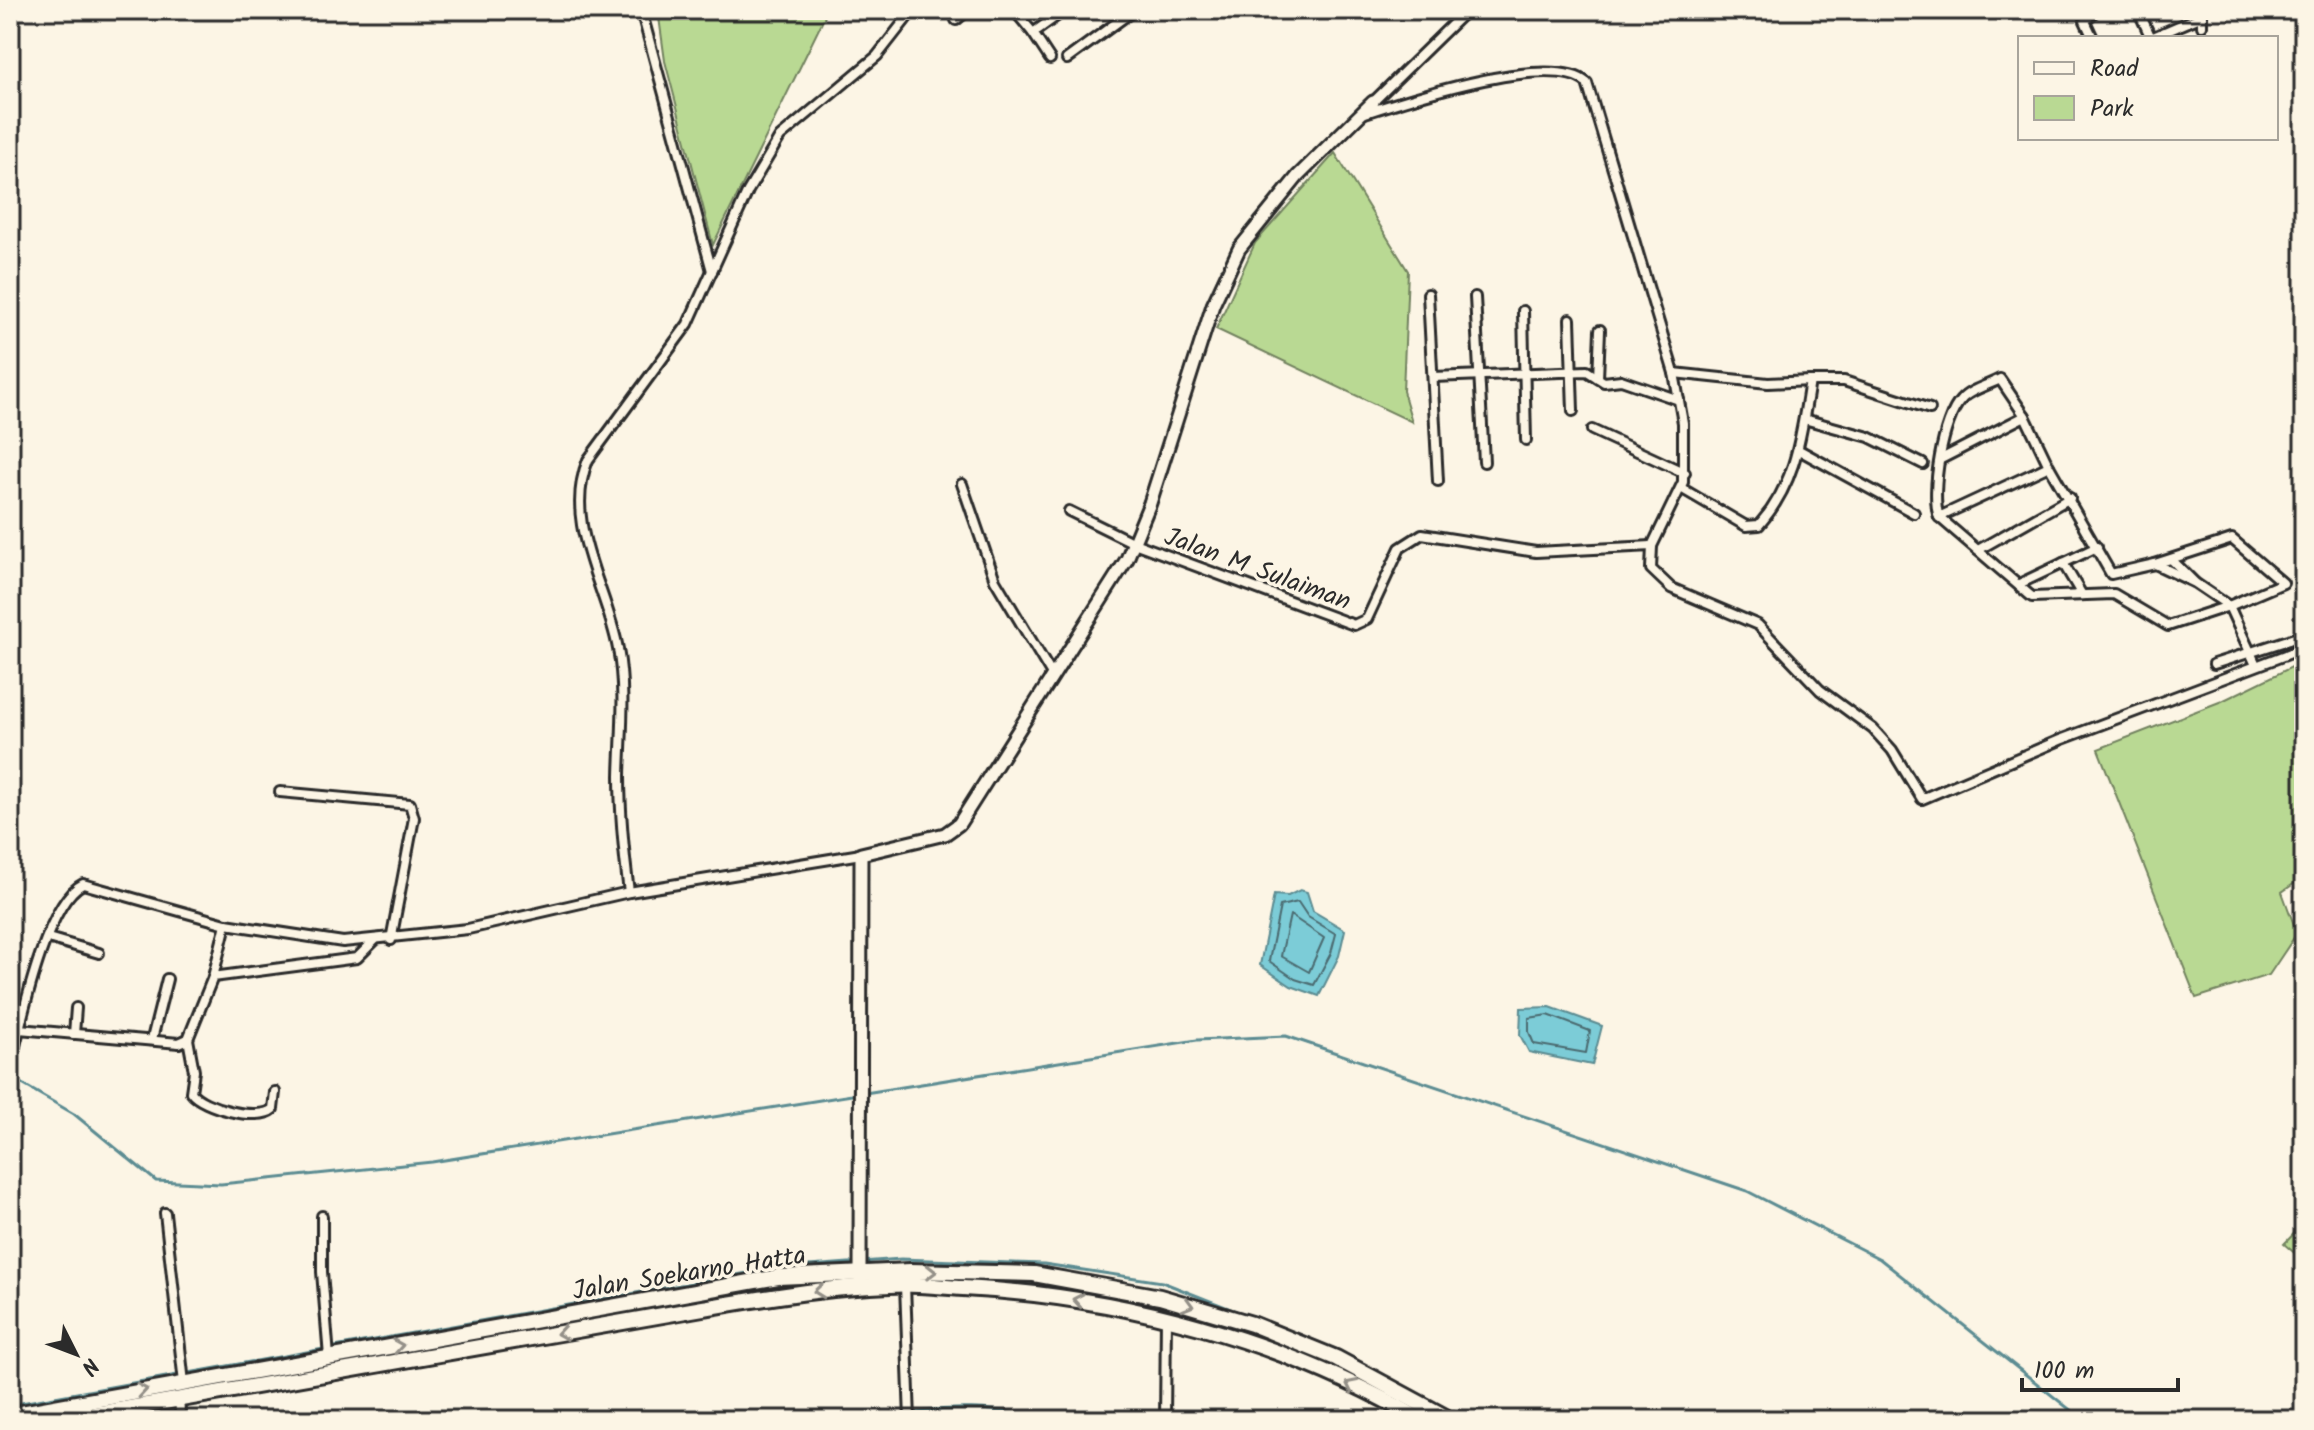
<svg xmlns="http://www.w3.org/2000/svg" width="2314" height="1430" font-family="Kalam,sans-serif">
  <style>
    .green { fill: #b9d993; stroke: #72825f; stroke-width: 2 }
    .water { fill: #7cccd7; stroke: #5c8c92; stroke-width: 2 }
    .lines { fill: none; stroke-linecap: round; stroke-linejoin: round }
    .shore { stroke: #4b6b70; stroke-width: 2 }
    .stream { stroke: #5c8c92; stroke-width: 3 }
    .minor-casing { stroke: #2b2b2b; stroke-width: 14 }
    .tertiary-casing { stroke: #2b2b2b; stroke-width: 17 }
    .trunk-casing { stroke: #2b2b2b; stroke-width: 20 }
    .minor { stroke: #fcf5e5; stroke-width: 8 }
    .tertiary { stroke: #fcf5e5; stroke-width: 11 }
    .trunk { stroke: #fcf5e5; stroke-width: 14 }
    .oneway { stroke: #949088 }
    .labels { text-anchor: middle; stroke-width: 7; stroke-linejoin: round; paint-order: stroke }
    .street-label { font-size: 26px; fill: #2b2b2b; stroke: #fcf5e5 }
  </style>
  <rect width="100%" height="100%" fill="#fcf5e5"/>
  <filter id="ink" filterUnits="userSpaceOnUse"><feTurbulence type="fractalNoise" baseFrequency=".0125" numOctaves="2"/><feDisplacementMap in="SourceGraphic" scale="16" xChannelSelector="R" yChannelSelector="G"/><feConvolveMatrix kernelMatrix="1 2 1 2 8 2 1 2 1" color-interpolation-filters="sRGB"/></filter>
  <g filter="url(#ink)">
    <g class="green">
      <path d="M658,10H828L713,245L665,61Z"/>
      <path d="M1335,153L1408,271L1403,391L1412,422L1216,329L1255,243Z"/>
      <path d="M2304,661V877L2282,892L2297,933L2269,975L2196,998L2098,749L2222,701Z"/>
      <path d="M2304,1223V1261L2284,1244Z"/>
    </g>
    <g class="water">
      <path d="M1300,890L1307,892L1313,911L1345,930L1339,956L1319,996L1291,986L1260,965L1274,895L1288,896Z"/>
      <path d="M1550,1007L1602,1026L1592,1065L1529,1052L1520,1035L1521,1008Z"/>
    </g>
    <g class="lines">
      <g class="shore">
        <path d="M1298,902L1308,917L1336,934L1331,953L1314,985L1295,979L1269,961L1280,906Z"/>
        <path d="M1290,915L1324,938L1309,972L1281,956Z"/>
        <path d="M1548,1015L1590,1031L1586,1053L1534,1044L1529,1032V1018Z"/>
      </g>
      <g class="stream">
        <path d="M10,1077L74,1114L156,1181L221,1184L432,1162L858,1094"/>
        <path d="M865,1093L1197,1040L1286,1036L1747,1191L1880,1259L2083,1420"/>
        <path d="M10,1405L770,1269L901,1259L1044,1264L1162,1282L1332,1349"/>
        <path d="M1451,1412L1466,1420"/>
        <path d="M881,1420C946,1402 996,1408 1062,1420"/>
      </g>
      <defs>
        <g id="minor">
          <path d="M641,10L712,271"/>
          <path d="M1014,10L1033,33L1065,10"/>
          <path d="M2138,10L2151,38"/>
          <path d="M956,20L968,10"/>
          <path d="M2202,26V10"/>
          <path d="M1033,33L1050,59"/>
          <path d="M2093,38L2085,21L2096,10"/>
          <path d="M2151,38L2202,16"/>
          <path d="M1067,59L1134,10"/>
          <path d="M1373,102L1467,10"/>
          <path d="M1362,114C1405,100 1552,51 1587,83L1674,373L1683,423V482L1652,546L1651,569L1671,588L1758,625L1820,690L1873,729L1892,750L1922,799L2060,740L2304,648"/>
          <path d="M1428,294L1438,481"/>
          <path d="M1475,297L1484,462"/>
          <path d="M1523,311L1526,440"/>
          <path d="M1570,319L1573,411"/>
          <path d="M1674,373L1768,383L1810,381C1801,435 1797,482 1759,525L1746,526L1681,488"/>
          <path d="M1433,377L1587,371L1604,382L1621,380L1679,400"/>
          <path d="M1598,378L1600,330"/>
          <path d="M1810,381H1844L1930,409"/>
          <path d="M2025,416L2000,379C1989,385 1969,390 1961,400C1943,418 1930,494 1939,517L2049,466"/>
          <path d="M1804,419L1869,437L1923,464"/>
          <path d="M1592,430L1685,473"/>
          <path d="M1799,450L1914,513"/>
          <path d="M1941,459L2025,416L2049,466L2111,574L2155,564L2195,583L2229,606L2256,665"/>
          <path d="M962,484L995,580L1052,675"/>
          <path d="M1069,511L1134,543L1354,625L1367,619L1400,548L1422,534L1536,552L1652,546"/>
          <path d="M1939,517L2032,597L2114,594L2168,626L2229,606L2283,583L2232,539L2155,564"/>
          <path d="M1978,550L2070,498"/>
          <path d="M2173,561L2194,582"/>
          <path d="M2063,563L2082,595"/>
          <path d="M2019,584L2097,547"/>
          <path d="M2214,664L2304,635"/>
          <path d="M280,792L410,804L414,818L391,940"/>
          <path d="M629,892C624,854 620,815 620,776C621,733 626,692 618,649C607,587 562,524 588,460L688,324L748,191L780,137L877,56L913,10"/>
          <path d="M48,938L99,953"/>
          <path d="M213,977L226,924"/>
          <path d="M10,1014L22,1018"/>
          <path d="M19,1029L179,1043L188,1039"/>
          <path d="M74,1034L76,1008"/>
          <path d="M152,1039L167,979"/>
          <path d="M10,1067C20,1027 45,902 83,884L226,924L343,942L468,929L629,892L861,854"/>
          <path d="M275,1092L273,1109C259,1122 202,1108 191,1092L194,1071L188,1039L213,977L357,958L375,940"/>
          <path d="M165,1213L184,1383"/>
          <path d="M322,1216V1272L329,1357"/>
          <path d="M905,1285L910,1420"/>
          <path d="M179,1401L181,1420"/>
          <path d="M1165,1420L1166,1317"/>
        </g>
        <path id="tertiary" d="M860,1272L861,854L945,834L959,824L1127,559L1150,503L1213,305L1239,249L1298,176L1373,102"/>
        <g id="trunk">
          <path d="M10,1415L778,1277L910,1271L1034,1274L1160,1297L1252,1324L1336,1358L1451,1420"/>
          <path d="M61,1420L703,1308C765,1298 827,1287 890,1285C914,1283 939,1287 963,1288C1122,1296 1283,1340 1421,1420"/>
        </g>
      </defs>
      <use href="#minor" class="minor-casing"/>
      <use href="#tertiary" class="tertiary-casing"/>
      <use href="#trunk" class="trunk-casing"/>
      <use href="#minor" class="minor"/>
      <use href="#tertiary" class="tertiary"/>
      <use href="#trunk" class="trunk"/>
    </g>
    <defs><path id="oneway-chevron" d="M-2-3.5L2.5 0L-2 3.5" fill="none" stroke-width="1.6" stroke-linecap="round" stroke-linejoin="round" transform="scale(2)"/></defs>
    <g class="oneway">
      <use href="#oneway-chevron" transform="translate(931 1272) rotate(1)"/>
      <use href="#oneway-chevron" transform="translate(819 1291) rotate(174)"/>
      <use href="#oneway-chevron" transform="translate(1078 1300) rotate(-170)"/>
      <use href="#oneway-chevron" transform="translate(1188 1305) rotate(16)"/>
      <use href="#oneway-chevron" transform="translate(562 1333) rotate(171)"/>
      <use href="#oneway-chevron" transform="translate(398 1346) rotate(-9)"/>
      <use href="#oneway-chevron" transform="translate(1351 1385) rotate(-154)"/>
      <use href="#oneway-chevron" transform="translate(142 1390) rotate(-9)"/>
    </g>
  </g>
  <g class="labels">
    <g class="street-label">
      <text transform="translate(1258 568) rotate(20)" y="9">Jalan M Sulaiman</text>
      <text transform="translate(689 1272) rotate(-9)" y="9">Jalan Soekarno Hatta</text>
    </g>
  </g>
  <rect width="2314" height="1430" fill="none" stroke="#fcf5e5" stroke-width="40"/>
  <rect x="20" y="20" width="2274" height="1390" fill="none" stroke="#2b2b2b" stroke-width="3" filter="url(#ink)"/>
  <rect x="2018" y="36" width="260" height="104" fill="#fcf5e5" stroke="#a8a49b" stroke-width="2"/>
  <rect x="2034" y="62" width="40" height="12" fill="#fcf5e5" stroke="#a8a49b" stroke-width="2"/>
  <text x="2090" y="76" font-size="24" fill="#2b2b2b">Road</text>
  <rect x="2034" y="96" width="40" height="24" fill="#b9d993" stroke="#a8a49b" stroke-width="2"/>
  <text x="2090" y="116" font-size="24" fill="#2b2b2b">Park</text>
  <g transform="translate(76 1354) rotate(132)" stroke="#fcf5e5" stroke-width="6" paint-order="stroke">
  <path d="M0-6L14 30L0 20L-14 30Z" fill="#2b2b2b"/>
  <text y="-12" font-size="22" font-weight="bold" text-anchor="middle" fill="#2b2b2b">N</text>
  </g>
  <path d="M2022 1378v12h156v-12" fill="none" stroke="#2b2b2b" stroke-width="4"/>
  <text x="2034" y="1378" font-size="24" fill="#2b2b2b" stroke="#fcf5e5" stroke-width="6" paint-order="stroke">100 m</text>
</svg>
